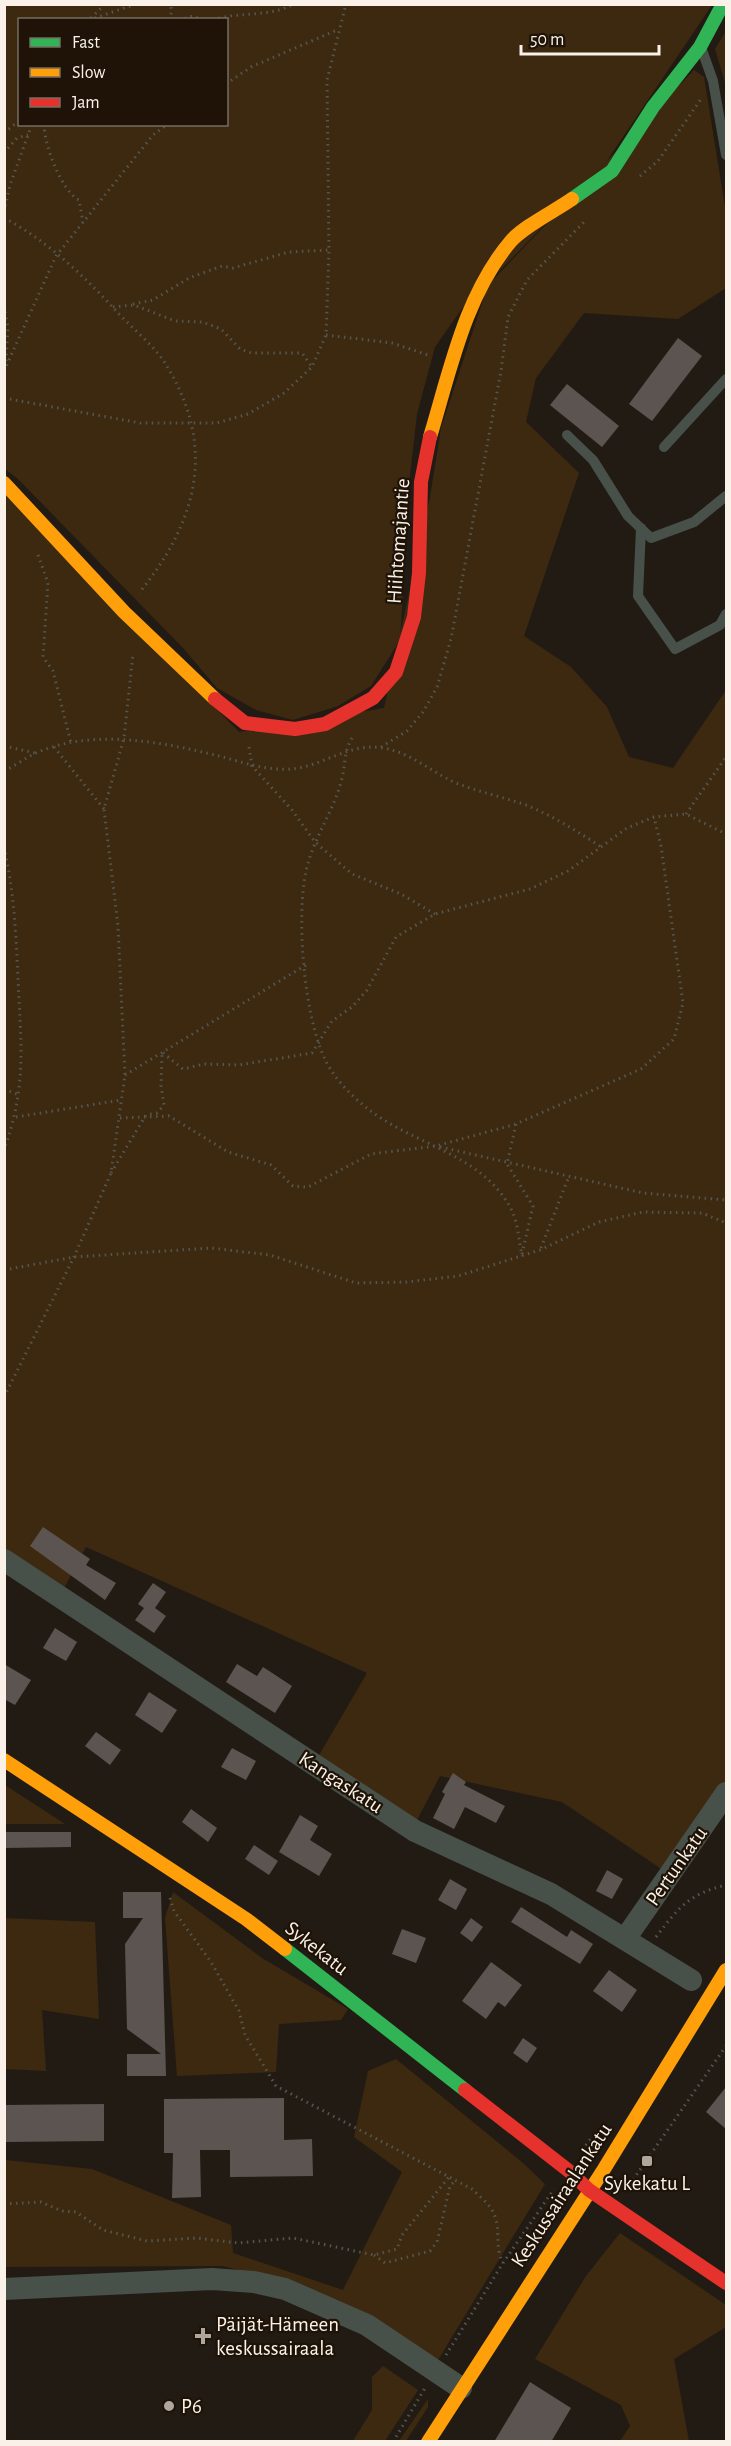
<svg xmlns="http://www.w3.org/2000/svg" width="731" height="2446" font-family="'Alegreya Sans',sans-serif">
  <style>
    .green { fill: #3d2910; fill-rule: evenodd }
    .building { fill: #5c5450 }
    .lines { fill: none; stroke-linecap: round; stroke-linejoin: round }
    .path { stroke: #545751; stroke-width: 3; stroke-dasharray: 1.5 4.5; stroke-linecap: butt }
    .lane { stroke: #475049; stroke-width: 10 }
    .street { stroke: #475049; stroke-width: 22 }
    .fast { stroke: #30b455; stroke-width: 14 }
    .slow { stroke: #ff9f0a; stroke-width: 14 }
    .jam { stroke: #e5322d; stroke-width: 14 }
    .poi-dot { fill: #aea79e; stroke: #1e1306; stroke-width: 2 }
    .labels { text-anchor: middle; stroke-width: 4.5; stroke-linejoin: round; paint-order: stroke }
    .street-label { font-size: 21px; fill: #faf2e9; stroke: #1e1306 }
    .poi-label { font-size: 21px; fill: #faf2e9; stroke: #1e1306; text-anchor: start }
  </style>
  <rect width="100%" height="100%" fill="#221b14"/>
  <g class="green">
    <path d="M4,5H712L606,162L461,310L435,347L417,414L410,475L400,640L371,686L338,706L293,720L256,710L217,688L184,649L18,479L5,469ZM20,20H226V124H20Z"/>
    <path d="M726,31V86L715,49Z"/>
    <path d="M694,70L704,77L726,213V288L678,319L584,313L536,378L526,422L579,473L524,636L571,667L607,707L629,757L673,768L726,690V1783L663,1870L562,1802L440,1776L416,1822L318,1757L367,1673L86,1547L63,1590L5,1551L4,494L239,732L384,708L430,497L441,428L488,285Z"/>
    <path d="M4,1785H5L65,1824H5Z"/>
    <path d="M173,1892L262,1958L348,2009L341,2020L279,2024L276,2072L177,2076L165,1918Z"/>
    <path d="M4,1918L95,1922L99,2019L42,2010L46,2071L5,2069Z"/>
    <path d="M396,2059L523,2163L545,2184L438,2360L298,2284L222,2266L5,2267V2160L92,2169L231,2225L233,2253L343,2290L402,2172L354,2137L368,2071Z"/>
    <path d="M620,2233L726,2305V2327L674,2359L689,2441H620L630,2426L621,2405L535,2359L586,2276Z"/>
    <path d="M383,2366L418,2390L385,2441H353L372,2410V2377Z"/>
    <path d="M428,2399V2407L406,2441H399Z"/>
  </g>
  <g class="building">
    <path d="M678,338L702,356L652,421L629,404Z"/>
    <path d="M567,384L619,426L602,447L550,405Z"/>
    <path d="M43,1527L90,1559L86,1565L116,1583L105,1600L30,1546Z"/>
    <path d="M153,1583L166,1592L155,1608L166,1616L154,1633L135,1620L144,1608L138,1604Z"/>
    <path d="M55,1628L77,1642L66,1661L43,1648Z"/>
    <path d="M4,1664L31,1680L15,1705L4,1699Z"/>
    <path d="M237,1664L257,1676L263,1667L292,1686L275,1713L226,1682Z"/>
    <path d="M149,1692L177,1710L162,1733L135,1715Z"/>
    <path d="M96,1732L121,1750L110,1765L85,1746Z"/>
    <path d="M232,1748L256,1761L246,1780L221,1767Z"/>
    <path d="M453,1773L466,1782L464,1785L505,1806L496,1823L465,1807L454,1829L433,1818L445,1794L442,1792Z"/>
    <path d="M191,1809L217,1828L208,1842L182,1822Z"/>
    <path d="M300,1815L318,1826L310,1840L332,1854L319,1876L279,1852Z"/>
    <path d="M4,1832H71V1847L4,1848Z"/>
    <path d="M254,1845L278,1861L269,1875L245,1859Z"/>
    <path d="M607,1870L623,1879L612,1899L596,1891Z"/>
    <path d="M450,1879L467,1889L456,1910L438,1900Z"/>
    <path d="M123,1892H161L166,2076H127V2054H161L127,2029L125,1944L143,1918H123Z"/>
    <path d="M521,1907L567,1937L571,1930L593,1944L580,1964L511,1922Z"/>
    <path d="M471,1918L483,1927L472,1942L460,1933Z"/>
    <path d="M402,1929L426,1938L416,1963L392,1954Z"/>
    <path d="M491,1962L522,1985L505,2007L498,2002L486,2019L462,2001Z"/>
    <path d="M609,1970L637,1990L622,2012L593,1991Z"/>
    <path d="M523,2038L537,2048L527,2063L513,2053Z"/>
    <path d="M726,2087V2129L706,2112Z"/>
    <path d="M284,2098V2140L312,2139L313,2176L230,2177V2150H200L201,2197L172,2198L173,2153H164V2099Z"/>
    <path d="M104,2104V2141L4,2142V2105Z"/>
    <path d="M530,2382L571,2408L551,2442H494Z"/>
  </g>
  <g class="lines">
    <g class="path">
      <path d="M91,18L105,4"/>
      <path d="M89,20L136,4"/>
      <path d="M169,20L172,11L170,4"/>
      <path d="M179,20L193,16L203,20"/>
      <path d="M213,20C240,11 268,18 294,4"/>
      <path d="M226,84L251,67L337,30"/>
      <path d="M44,124C44,144 61,191 79,200L83,222"/>
      <path d="M4,133L20,120"/>
      <path d="M4,153L17,138L28,135"/>
      <path d="M640,176L658,161L701,99"/>
      <path d="M4,212L10,185L32,124"/>
      <path d="M4,218C47,240 87,279 119,314C135,331 157,348 168,368C217,450 196,523 139,593"/>
      <path d="M133,304L153,300L189,278L222,266L233,268L289,252L329,250"/>
      <path d="M4,306L8,327L6,361"/>
      <path d="M113,307L134,305L175,321L202,322L221,329L240,349L251,353H302L312,367"/>
      <path d="M326,335L392,343L431,356"/>
      <path d="M4,371L56,256L153,135L168,124"/>
      <path d="M4,398L140,423H217L248,414L284,393L312,367L326,335L329,250L327,80L346,4"/>
      <path d="M38,555L48,583L43,657L53,671L71,743"/>
      <path d="M352,738C343,753 346,766 341,782C333,812 313,839 306,871C296,918 304,1016 325,1059C333,1077 348,1092 362,1104C409,1145 483,1152 512,1211C518,1224 519,1242 522,1256"/>
      <path d="M4,746L35,753"/>
      <path d="M54,747L104,809"/>
      <path d="M249,747L252,766L292,810L315,842L352,874L401,894L435,914"/>
      <path d="M381,747L407,731L423,712L437,687L451,639L501,371L508,317L527,280L584,222"/>
      <path d="M4,771C15,766 25,758 36,753C90,729 156,741 211,754C237,760 262,771 291,769C321,767 350,742 383,748C412,753 431,772 456,783C479,792 503,797 526,805C553,816 577,831 601,847"/>
      <path d="M686,814L726,757"/>
      <path d="M4,847C14,891 16,934 18,979C21,1044 27,1086 4,1150"/>
      <path d="M125,1075L306,965"/>
      <path d="M4,1089L19,1095"/>
      <path d="M16,1117L121,1100"/>
      <path d="M120,1118L169,1116L228,1152L271,1165L293,1186L308,1187L371,1154L436,1146L516,1124"/>
      <path d="M440,1147L643,1193L726,1200"/>
      <path d="M111,1173L146,1115L157,1113L164,1105L161,1086L162,1052L183,1069L204,1064L239,1065L312,1053L332,1021L352,1007L367,990L396,937L435,914L530,889L568,871L627,828L654,817L686,814L726,834"/>
      <path d="M541,1248L569,1176"/>
      <path d="M522,1254L533,1206L507,1164L516,1124L641,1069L674,1039L683,1003L661,846L654,817"/>
      <path d="M4,1270L74,1257L211,1248L270,1255L356,1283L407,1282L458,1276L540,1250L599,1222L643,1212L702,1213L726,1223"/>
      <path d="M4,1397L74,1257L111,1173L125,1075L118,926L104,809L124,738L133,654"/>
      <path d="M170,1898L174,1911L211,1962L239,2011L245,2035L276,2086L472,2189C481,2198 493,2206 496,2220C500,2235 495,2248 503,2263"/>
      <path d="M656,1937C679,1907 689,1894 726,1885"/>
      <path d="M582,2150L593,2136"/>
      <path d="M624,2181L630,2184L726,2046"/>
      <path d="M4,2204L41,2202L62,2211L76,2212L103,2230L147,2241L197,2238L238,2243L293,2238L374,2255L397,2249L402,2235L449,2177"/>
      <path d="M374,2255L385,2263L430,2251L437,2242L450,2186L455,2181"/>
      <path d="M446,2355L503,2263L554,2189"/>
      <path d="M393,2442L425,2388"/>
    </g>
    <g class="lane">
      <path d="M702,50L713,81L726,155"/>
      <path d="M567,435L593,460L628,516L651,538L694,522L726,496"/>
      <path d="M664,447L726,379"/>
      <path d="M641,528L638,596L675,649L720,625L726,614"/>
    </g>
    <g class="street">
      <path d="M4,1560L415,1831L551,1894L691,1980"/>
      <path d="M625,1939L726,1793"/>
      <path d="M4,2289L212,2279L254,2282L285,2289L367,2325L461,2388"/>
    </g>
    <g class="fast">
      <path d="M572,199L612,171L653,107L700,47L723,4"/>
      <path d="M285,1949L465,2090"/>
    </g>
    <g class="slow">
      <path d="M430,437C450,371 465,295 511,241C524,226 555,211 572,199"/>
      <path d="M4,483L124,612L215,699"/>
      <path d="M4,1760L246,1919L285,1949"/>
      <path d="M428,2442L604,2169L726,1970"/>
    </g>
    <g class="jam">
      <path d="M215,699L245,723L295,729L325,724L373,698L396,672L414,617L419,573L421,482L430,437"/>
      <path d="M465,2090L569,2171L589,2190L726,2283"/>
    </g>
  </g>
  <g class="poi-dot">
    <rect x="641" y="2155" width="12" height="12" rx="3"/>
    <path d="M200 2327h6v6h6v6h-6v6h-6v-6h-6v-6h6z"/>
    <circle cx="169" cy="2406" r="6"/>
  </g>
  <g class="labels">
    <g class="street-label">
      <text transform="translate(398 541) rotate(-86)" y="7">Hiihtomajantie</text>
      <text transform="translate(341 1782) rotate(33)" y="7">Kangaskatu</text>
      <text transform="translate(676 1866) rotate(-55)" y="7">Pertunkatu</text>
      <text transform="translate(317 1948) rotate(38)" y="7">Sykekatu</text>
      <text transform="translate(561 2195) rotate(-57)" y="7">Keskussairaalankatu</text>
    </g>
    <g class="poi-label">
      <text x="647" y="2190" text-anchor="middle">Sykekatu L</text>
      <text x="216" y="2331">Päijät-Hämeen<tspan x="216" dy="24">keskussairaala</tspan></text>
      <text x="181" y="2413">P6</text>
    </g>
  </g>
  <rect width="731" height="2446" fill="none" stroke="#faf2e9" stroke-width="12"/>
  <rect x="18" y="18" width="210" height="108" fill="#1e1306" stroke="#766c61" stroke-width="1.5"/>
  <rect x="30" y="38" width="30" height="9" fill="#30b455" stroke="#766c61" stroke-width="1.5"/>
  <text x="72" y="48" font-size="18" fill="#faf2e9">Fast</text>
  <rect x="30" y="68" width="30" height="9" fill="#ff9f0a" stroke="#766c61" stroke-width="1.5"/>
  <text x="72" y="78" font-size="18" fill="#faf2e9">Slow</text>
  <rect x="30" y="98" width="30" height="9" fill="#e5322d" stroke="#766c61" stroke-width="1.5"/>
  <text x="72" y="108" font-size="18" fill="#faf2e9">Jam</text>
  <path d="M521 45v9h138v-9" fill="none" stroke="#faf2e9" stroke-width="3"/>
  <text x="530" y="45" font-size="18" fill="#faf2e9" stroke="#1e1306" stroke-width="4.5" paint-order="stroke">50 m</text>
</svg>
